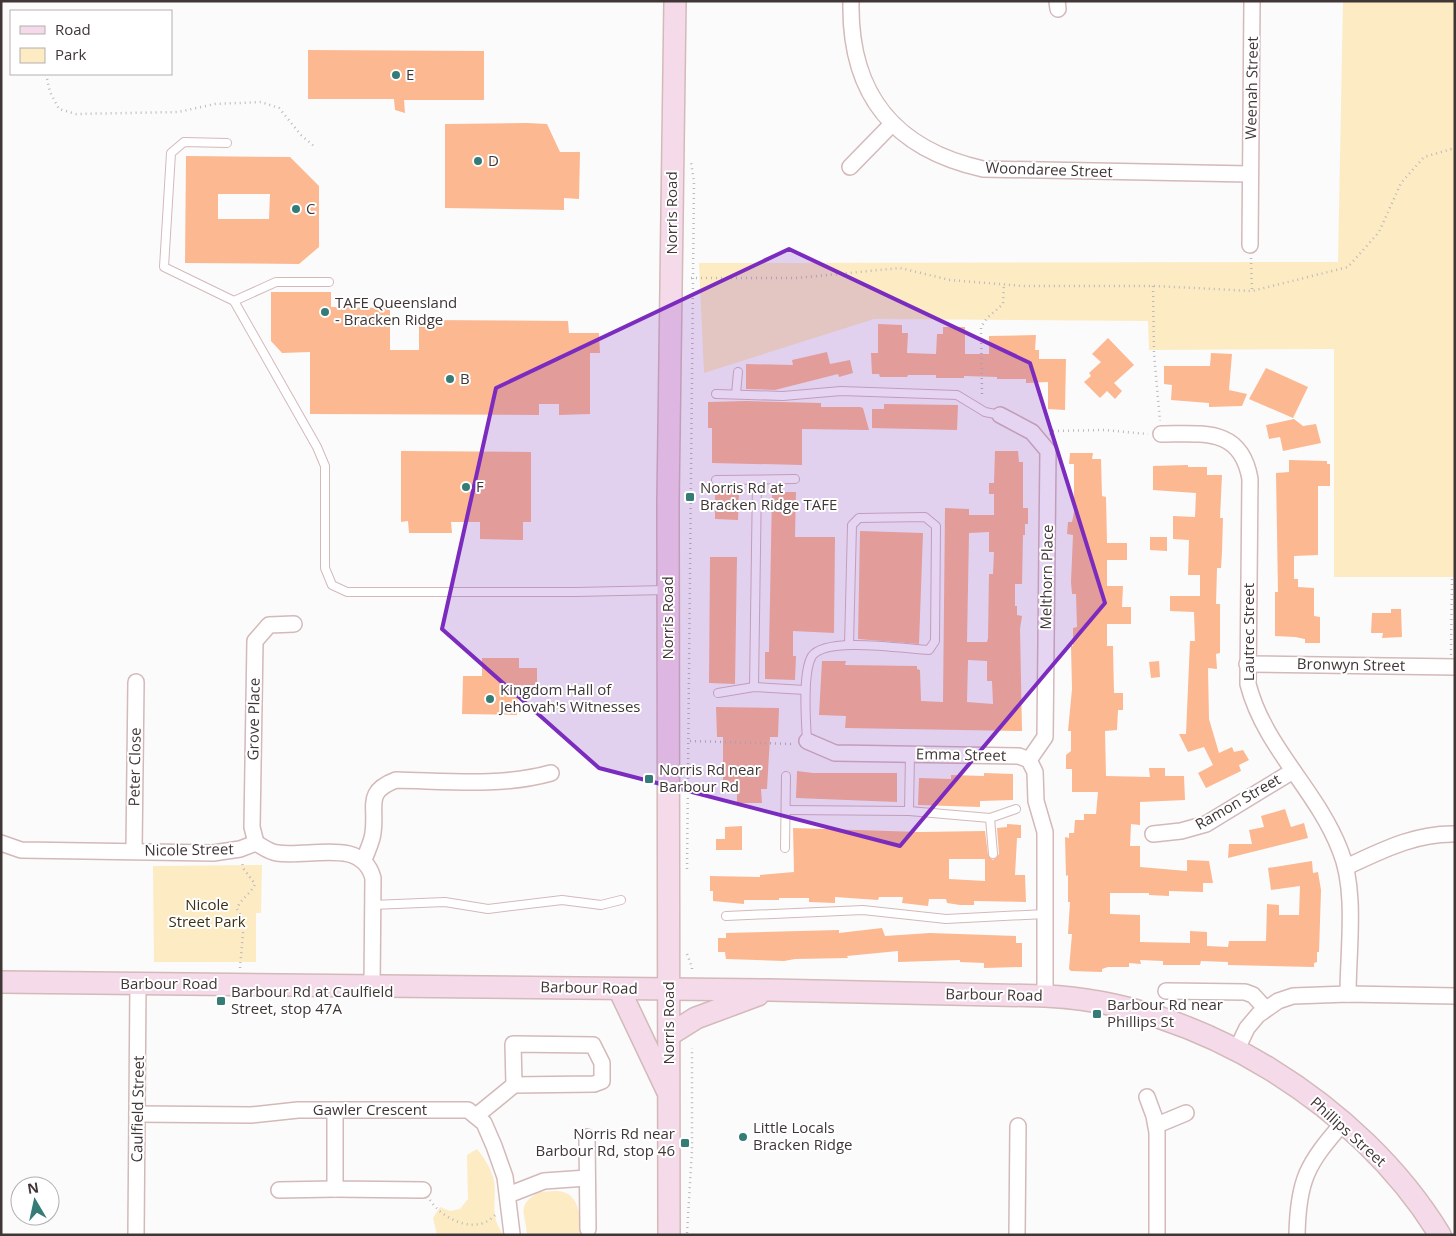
<svg xmlns="http://www.w3.org/2000/svg" width="1456" height="1236" font-family="'Open Sans',sans-serif">
  <style>
    .green { fill: #fdebc4 }
    .building { fill: #fcb891; fill-rule: evenodd }
    .lines { fill: none; stroke-linecap: round; stroke-linejoin: round }
    .lane-casing { stroke: #d4b9b9; stroke-width: 10 }
    .street-casing { stroke: #d4b9b9; stroke-width: 18 }
    .secondary-casing { stroke: #d4b9b9; stroke-width: 24 }
    .path { stroke: #bcb9b9; stroke-width: 2.5; stroke-dasharray: 1 4; stroke-linecap: butt }
    .lane { stroke: #fff; stroke-width: 8 }
    .street { stroke: #fff; stroke-width: 15 }
    .secondary { stroke: #f5daea; stroke-width: 21 }
    .marked { fill: #7b2cbf; fill-opacity: 0.2; stroke: #7b2cbf; stroke-width: 4; stroke-linejoin: round }
    .poi-dot { fill: #347c75; stroke: #fff; stroke-width: 2 }
    .labels { text-anchor: middle; stroke-width: 4; stroke-linejoin: round; paint-order: stroke }
    .poi-label { font-size: 15px; fill: #413636; stroke: #fff; text-anchor: start }
    .street-label { font-size: 15px; fill: #413636; stroke: #fff }
    .park-label { font-size: 15px; fill: #3e3112; stroke: #fff }
  </style>
  <rect width="100%" height="100%" fill="#fbfbfb"/>
  <g class="green">
    <path d="M1343,1H1455V577H1334V349L1149,350L1148,321L874,319L704,373L699,263L1338,262Z"/>
    <path d="M262,865L261,913H256V962H154L153,866Z"/>
    <path d="M477,1149C484,1158 492,1169 494,1181C497,1200 489,1217 504,1235H437L433,1218L440,1207L450,1211L460,1209L468,1199L467,1155Z"/>
    <path d="M539,1192C546,1192 556,1190 563,1192C579,1196 581,1218 581,1232L583,1235H527C526,1213 515,1206 539,1192Z"/>
  </g>
  <g class="building">
    <path d="M308,50L484,51V100H404L405,113L395,110L394,99H308Z"/>
    <path d="M527,123L547,124L560,152H580L579,199L564,198V210L445,208V124Z"/>
    <path d="M186,156L290,157L319,186V247L299,264L185,263ZM218,194H270L269,219H218Z"/>
    <path d="M271,292H331V307L390,308V350H419V320L568,321L569,333H599L600,353H590V414L559,415V404H539V415L310,414V352L282,353L271,341Z"/>
    <path d="M878,324L902,325V333H908L907,353L936,354L937,334H943V327H965V354H989V336L1036,335L1035,350H1039V359H1066L1065,410L1048,409V382L1026,383V379H997V377L964,376V378H936V375H908L907,377H880L879,374H872L871,353H878Z"/>
    <path d="M1108,338L1134,365L1114,383L1122,391L1115,399L1107,391L1100,398L1084,382L1091,376L1089,373L1101,362L1092,354Z"/>
    <path d="M827,352L830,364L850,360L853,373L839,377L838,374L775,390L746,389V364L793,365L792,360Z"/>
    <path d="M1211,353L1232,354L1229,390L1247,394L1242,406L1209,407V403L1171,400L1172,385L1164,384V366H1210Z"/>
    <path d="M1266,368L1308,387L1293,418L1249,399Z"/>
    <path d="M746,401L821,403V407H860L863,408L869,430L802,429V465L712,463V428H708V402Z"/>
    <path d="M884,404L958,405L957,430L872,428V409H884Z"/>
    <path d="M1294,419L1303,426L1316,424L1321,443L1283,451L1280,437L1269,439L1266,425Z"/>
    <path d="M401,451L531,452V522H523V540L480,539V522H451L452,533H409L408,521L401,522Z"/>
    <path d="M995,451H1018L1019,462H1023V508H1028V524H1025V535H1023L1022,584H1015V606H1017V615L1022,616L1020,629L1022,731L845,728L846,716L819,715L822,661H846L845,665L917,666V669L920,670L921,701L943,702L945,508L969,509V515H994V494H989V483H994ZM989,532V552H994L993,574H989L988,638L987,642H967L969,533ZM968,660L987,661V681H992L993,704L967,702Z"/>
    <path d="M1070,453H1093L1092,459H1101L1102,496L1106,497L1107,543H1127V560H1107V586H1123L1122,607H1131V624H1107V646H1113L1114,693H1123V710H1118L1117,730L1105,731L1106,776L1150,777L1149,768H1165V776H1184L1185,800L1140,802V825L1131,824L1130,846H1140V867L1187,871V860L1209,861L1213,883H1203V892L1169,891V896L1149,895V893H1110V914L1140,915V942L1190,943V931L1207,932V946L1228,947L1229,941H1266L1267,904L1279,905V915H1299L1300,886L1271,890L1268,868L1312,861L1313,873L1318,872L1321,890L1319,952H1317V962L1314,963V967L1228,965V962L1201,961L1200,965H1163V961L1140,960L1141,964L1129,963V967H1108L1102,969V972L1071,971L1069,969L1072,934H1068L1070,902H1068V875L1066,876L1065,837L1069,838V833H1074L1075,820H1084V814H1096L1098,792H1072V769H1066V755L1071,751V731H1068L1072,689L1071,646H1073V628L1077,627L1076,594H1072L1071,582L1073,535L1067,534L1068,522H1072L1074,512V464H1069Z"/>
    <path d="M1289,460L1327,461V464H1330V486H1318V555L1294,556V579H1298V587L1314,588V616L1320,617V643H1305V639L1295,637L1275,636V592H1278L1276,473L1289,472Z"/>
    <path d="M1188,465V467H1207V475H1222L1220,518H1223L1222,552L1221,568H1217L1216,604H1220V653L1216,654L1217,669L1208,668L1209,719L1219,753L1232,747L1234,752L1243,750L1249,760L1239,765L1241,771L1206,788L1198,773L1213,765L1204,747L1188,752L1179,734H1186L1190,641H1195L1194,612L1170,611V596H1200V575H1188L1189,540L1173,539V516L1195,517L1196,493L1153,490V466Z"/>
    <path d="M715,490H739L738,520L715,519Z"/>
    <path d="M772,492H796L795,537H835L834,633L793,631V656H796L795,680L765,679V652H769Z"/>
    <path d="M860,531L923,533L919,644L858,639Z"/>
    <path d="M1150,537H1167V551L1150,550Z"/>
    <path d="M710,557H737L735,684L709,683Z"/>
    <path d="M1391,609H1401L1402,637L1382,638L1383,633H1371L1372,613H1391Z"/>
    <path d="M482,658H519V668H537V685H518L517,715L462,714L463,676H482Z"/>
    <path d="M1159,661L1160,677L1151,678L1149,662Z"/>
    <path d="M716,707L779,708L778,737H770L767,789H761L762,803H737V789H723V737H717Z"/>
    <path d="M797,771L813,773H897V802L796,798Z"/>
    <path d="M984,773L1013,774V800L980,801V807L918,805L919,778L951,779V775L984,776Z"/>
    <path d="M1285,809L1291,827L1304,823L1308,838L1228,858L1229,844H1252L1249,830L1264,827L1261,816Z"/>
    <path d="M1007,824L1021,825V838H1017L1015,875H1025L1026,902L974,901V905H960L947,903L946,899H929L928,906L902,903L903,897H879L878,900L835,897V903L809,902V898H779V900H744V904L713,901V891H710V876L760,877V875L794,872L793,828L920,832L985,831L988,855L993,860L999,854L997,828L1007,827ZM949,859H985V881L949,879Z"/>
    <path d="M742,826V850H716V839H725V827Z"/>
    <path d="M882,928L885,936L930,933L1016,936V943H1022V967L984,968V963L960,962V960L898,962V951L847,956L848,958L795,959L784,961L726,959L725,952H718V938H726V933L839,930V933Z"/>
  </g>
  <g class="lines">
    <defs>
      <g id="lane">
        <path d="M227,143L184,142L171,153L164,267L234,301L317,447L325,466V568L332,585L347,592H576L666,590"/>
        <path d="M234,301L276,282H329"/>
        <path d="M716,394L783,396L841,391L957,395L985,412L1000,415"/>
        <path d="M736,394L738,372"/>
        <path d="M716,480L795,479"/>
        <path d="M754,687L757,481"/>
        <path d="M718,693L754,687L805,690"/>
        <path d="M807,741C806,722 802,672 812,656C826,636 905,649 929,650L935,641L936,526L925,517L859,518L852,525L849,645"/>
        <path d="M786,810L909,811L990,818L1016,809"/>
        <path d="M909,811L910,754"/>
        <path d="M990,818L993,854"/>
        <path d="M785,848L786,776"/>
        <path d="M372,905L445,902L488,909L562,900L601,905L621,900"/>
        <path d="M726,916L863,910L946,919L1045,914"/>
      </g>
      <g id="street">
        <path d="M851,1C849,93 893,149 983,169L1250,174"/>
        <path d="M1057,1L1058,9"/>
        <path d="M850,167L892,124"/>
        <path d="M1250,245L1252,1"/>
        <path d="M1000,415L1032,432L1048,451L1045,737L1029,760"/>
        <path d="M1161,434C1203,434 1241,427 1250,479L1248,684C1264,747 1317,790 1340,850C1357,890 1348,950 1348,994"/>
        <path d="M1247,664L1455,667"/>
        <path d="M807,741L835,753L1019,756L1029,760L1035,772L1036,801L1045,832V996"/>
        <path d="M1153,834L1181,831L1206,824L1293,771"/>
        <path d="M1,843L21,850L213,853L240,849L256,843C263,847 269,852 277,853C309,858 362,837 373,878L372,986"/>
        <path d="M256,843L252,827L255,641L269,625L294,624"/>
        <path d="M134,851L136,682"/>
        <path d="M364,860C367,851 372,842 373,833C377,806 364,792 396,780C447,781 501,787 551,773"/>
        <path d="M1346,867C1381,851 1415,833 1455,834"/>
        <path d="M1166,991L1245,992L1253,995L1265,1008"/>
        <path d="M1236,1051L1247,1028L1258,1015L1278,1001L1293,996L1348,994L1455,996"/>
        <path d="M1147,1097L1154,1116L1157,1132V1235"/>
        <path d="M335,1110V1189L423,1190"/>
        <path d="M137,1114L251,1115L298,1110H468L484,1123L494,1146L505,1177L512,1234"/>
        <path d="M476,1116L514,1085L594,1084L602,1081V1063L593,1045L513,1044L514,1085"/>
        <path d="M1157,1125L1186,1113"/>
        <path d="M587,1137L588,1229"/>
        <path d="M279,1190L335,1189"/>
        <path d="M508,1195L544,1181L587,1178"/>
        <path d="M136,1235L138,984"/>
        <path d="M1017,1235L1018,1126"/>
        <path d="M1297,1235C1298,1180 1307,1164 1343,1123"/>
      </g>
      <g id="secondary">
        <path d="M1,982L770,990L1045,996C1197,1002 1361,1105 1440,1235"/>
        <path d="M619,989L667,1090"/>
        <path d="M669,1035L696,1018L758,995"/>
        <path d="M669,1235L668,502L675,1"/>
      </g>
    </defs>
    <use href="#lane" class="lane-casing"/>
    <use href="#street" class="street-casing"/>
    <use href="#secondary" class="secondary-casing"/>
    <g class="path">
      <path d="M46,74L50,92L59,109L76,114L178,112L215,104L261,102L279,108L301,135L316,148"/>
      <path d="M1251,258L1252,291"/>
      <path d="M691,278H797L900,268L950,280L1023,286H1153L1252,291L1348,267L1379,232L1401,183L1424,157L1455,148"/>
      <path d="M1153,286L1154,354L1160,421"/>
      <path d="M982,394L981,327L987,318L1003,304L1004,284"/>
      <path d="M1050,435L1053,431L1104,430L1148,434"/>
      <path d="M1451,655L1452,577"/>
      <path d="M690,741L793,744"/>
      <path d="M687,869L694,181L691,162"/>
      <path d="M687,954L692,967V973"/>
      <path d="M240,968L244,921L237,909C240,899 251,894 255,884L243,868L242,861"/>
      <path d="M430,1200C442,1219 476,1236 495,1215"/>
      <path d="M687,1233L692,1150V1048"/>
    </g>
    <use href="#lane" class="lane"/>
    <use href="#street" class="street"/>
    <use href="#secondary" class="secondary"/>
  </g>
  <path class="marked" d="M789,249L1030,363L1105,603L900,846L599,768L442,629L496,388Z"/>
  <g class="poi-dot">
    <circle cx="396" cy="75" r="5"/>
    <circle cx="478" cy="161" r="5"/>
    <circle cx="296" cy="209" r="5"/>
    <circle cx="325" cy="312" r="5"/>
    <circle cx="450" cy="379" r="5"/>
    <circle cx="466" cy="487" r="5"/>
    <rect x="685" y="492" width="10" height="10" rx="2.5"/>
    <circle cx="490" cy="699" r="5"/>
    <rect x="644" y="774" width="10" height="10" rx="2.5"/>
    <rect x="216" y="996" width="10" height="10" rx="2.5"/>
    <rect x="1092" y="1009" width="10" height="10" rx="2.5"/>
    <circle cx="743" cy="1137" r="5"/>
    <rect x="680" y="1138" width="10" height="10" rx="2.5"/>
  </g>
  <g class="labels">
    <g class="poi-label">
      <text x="406" y="80">E</text>
      <text x="488" y="166">D</text>
      <text x="306" y="214">C</text>
      <text x="335" y="308">TAFE Queensland<tspan x="335" dy="17">- Bracken Ridge</tspan></text>
      <text x="460" y="384">B</text>
      <text x="476" y="492">F</text>
      <text x="700" y="493">Norris Rd at<tspan x="700" dy="17">Bracken Ridge TAFE</tspan></text>
      <text x="500" y="695">Kingdom Hall of<tspan x="500" dy="17">Jehovah's Witnesses</tspan></text>
      <text x="659" y="775">Norris Rd near<tspan x="659" dy="17">Barbour Rd</tspan></text>
      <text x="231" y="997">Barbour Rd at Caulfield<tspan x="231" dy="17">Street, stop 47A</tspan></text>
      <text x="1107" y="1010">Barbour Rd near<tspan x="1107" dy="17">Phillips St</tspan></text>
      <text x="753" y="1133">Little Locals<tspan x="753" dy="17">Bracken Ridge</tspan></text>
      <text x="675" y="1139" text-anchor="end">Norris Rd near<tspan x="675" dy="17">Barbour Rd, stop 46</tspan></text>
    </g>
    <g class="street-label">
      <text transform="translate(1252 88) rotate(-89)" y="5">Weenah Street</text>
      <text transform="translate(1049 170) rotate(2)" y="5">Woondaree Street</text>
      <text transform="translate(672 213) rotate(-90)" y="5">Norris Road</text>
      <text transform="translate(1047 577) rotate(-89)" y="5">Melthorn Place</text>
      <text transform="translate(668 618) rotate(-90)" y="5">Norris Road</text>
      <text transform="translate(1249 632) rotate(-90)" y="5">Lautrec Street</text>
      <text transform="translate(1351 665) rotate(1)" y="5">Bronwyn Street</text>
      <text transform="translate(254 719) rotate(-89)" y="5">Grove Place</text>
      <text transform="translate(961 755) rotate(1)" y="5">Emma Street</text>
      <text transform="translate(135 767) rotate(-89)" y="5">Peter Close</text>
      <text transform="translate(1238 802) rotate(-30)" y="5">Ramon Street</text>
      <text transform="translate(189 850) rotate(-1)" y="5">Nicole Street</text>
      <text x="169" y="989">Barbour Road</text>
      <text transform="translate(589 988) rotate(1)" y="5">Barbour Road</text>
      <text transform="translate(994 995) rotate(1)" y="5">Barbour Road</text>
      <text transform="translate(669 1023) rotate(-90)" y="5">Norris Road</text>
      <text transform="translate(138 1109) rotate(-89)" y="5">Caulfield Street</text>
      <text x="370" y="1115">Gawler Crescent</text>
      <text transform="translate(1348 1132) rotate(42)" y="5">Phillips Street</text>
    </g>
    <g class="park-label">
      <text x="207" y="910">Nicole<tspan x="207" dy="17">Street Park</tspan></text>
    </g>
  </g>
  <rect width="1456" height="1236" fill="none" stroke="#413636" stroke-width="5"/>
  <rect x="10" y="10" width="162" height="65" fill="#ffffff" stroke="#b3afaf"/>
  <rect x="20" y="26" width="25" height="8" fill="#f5daea" stroke="#b3afaf"/>
  <text x="55" y="35" font-size="15" fill="#413636">Road</text>
  <rect x="20" y="48" width="25" height="15" fill="#fdebc4" stroke="#b3afaf"/>
  <text x="55" y="60" font-size="15" fill="#413636">Park</text>
  <g transform="translate(35 1201) rotate(351)"><circle r="24" fill="#ffffff" stroke="#b3afaf"/>
  <path d="M0-4L9 19L0 12L-9 19Z" fill="#347c75"/>
  <text y="-8" font-size="14" font-weight="bold" text-anchor="middle" fill="#413636">N</text>
  </g>
</svg>
